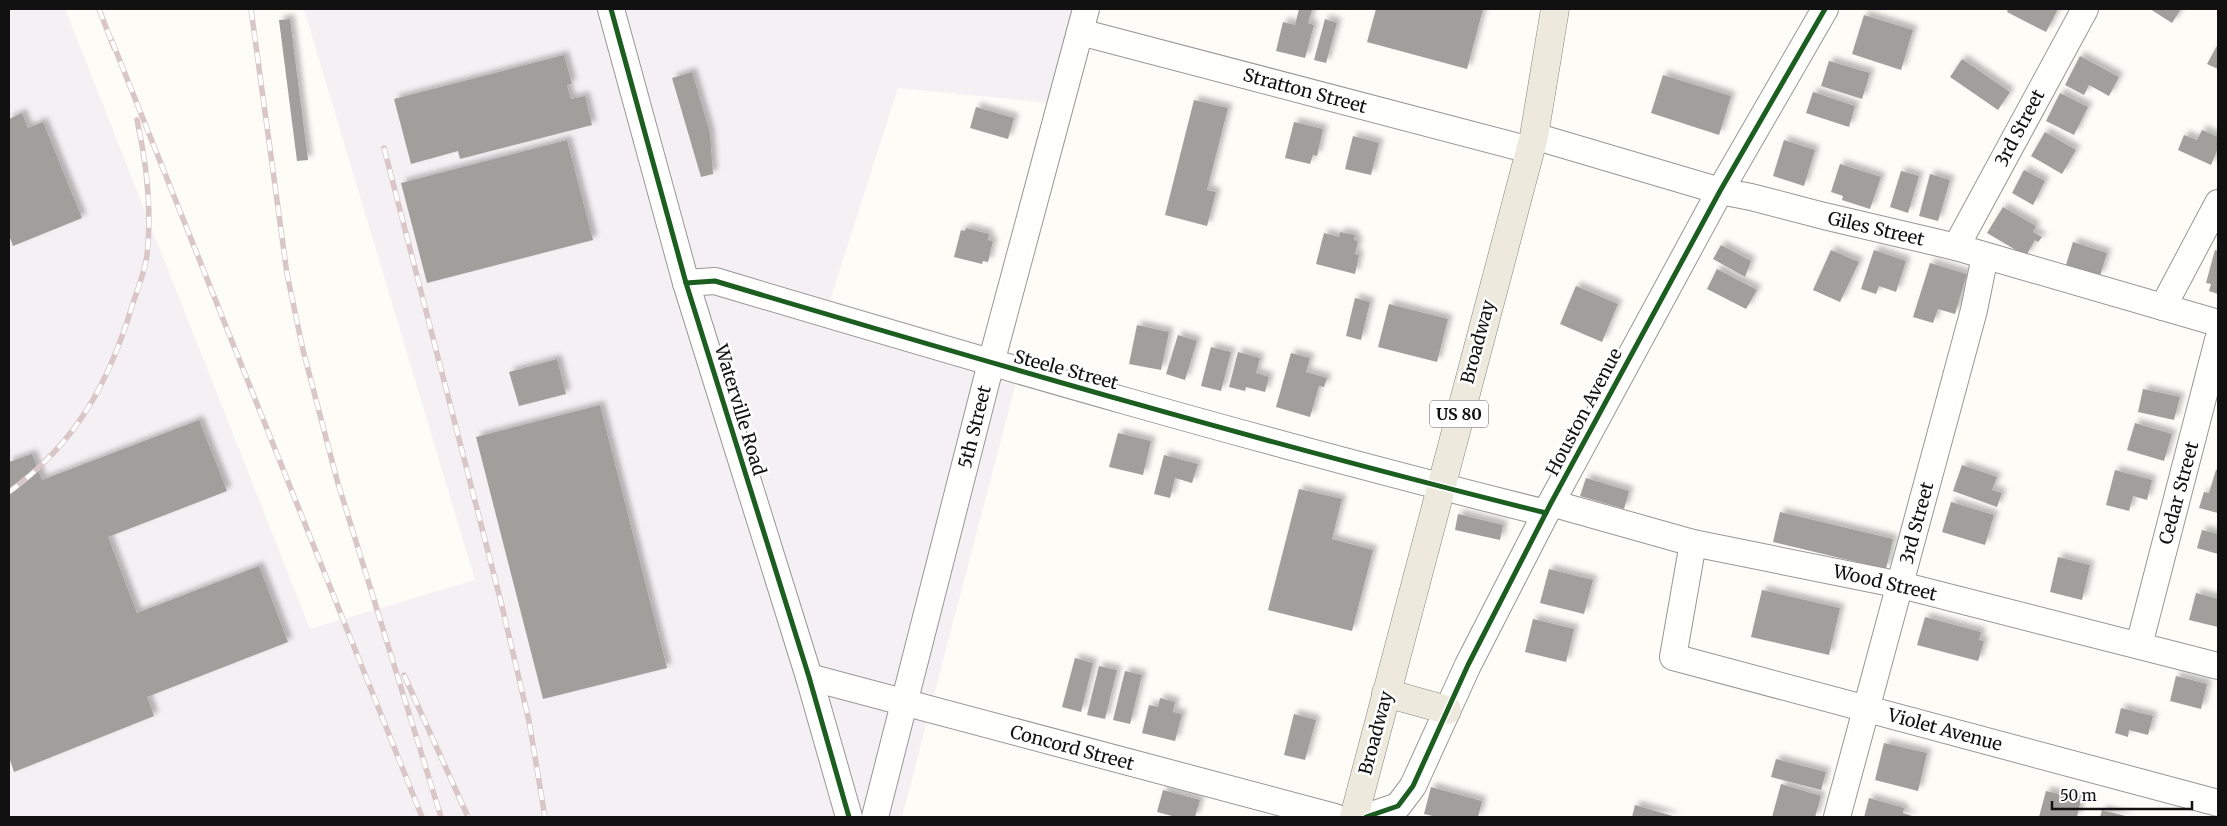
<svg xmlns="http://www.w3.org/2000/svg" width="2227" height="826" font-family="Merriweather,serif">
  <style>
    .industrial { fill: #f5f0f3 }
    .building { fill: #a19f9c; filter: url(#shadow) }
    .lines { fill: none; stroke-linecap: round; stroke-linejoin: round }
    .minor-casing { stroke: #979795; stroke-width: 28 }
    .major-casing { stroke: #858482; stroke-width: 29 }
    .minor { stroke: #fffffe; stroke-width: 26 }
    .major { stroke: #ede9dc; stroke-width: 28 }
    .rail-casing { stroke: #d9c6c7; stroke-width: 5.5 }
    .rail { stroke: #fff; stroke-width: 4; stroke-dasharray: 11; stroke-linecap: butt }
    .cycleway-casing { stroke: #fff; stroke-width: 8 }
    .cycleway { stroke: #1b5e20; stroke-width: 5 }
    .labels { text-anchor: middle; stroke-width: 5; stroke-linejoin: round; paint-order: stroke }
    .shield { fill: #fff; stroke: #585858; stroke-width: 1 }
    .shield-label { font-size: 16px; font-weight: bold; fill: #111 }
    .street-label { font-size: 18px; fill: #111; stroke: #fff }
  </style>
  <defs>
    <filter id="shadow"><feDropShadow dx="4.5" dy="-4.5" stdDeviation="2.5" flood-color="#0004"/></filter>
  </defs>
  <rect width="100%" height="100%" fill="#fdfcf7"/>
  <path class="industrial" d="M9,9H65L310,629L475,580L304,9H1075L1050,103L898,88L830,300L1023,356L902,817H9Z"/>
  <g class="building">
    <path d="M1299,9L1312,10L1308,23L1314,25L1305,58L1276,51L1283,22L1295,25Z"/>
    <path d="M1376,9H1483L1467,69L1367,42Z"/>
    <path d="M2008,9H2058L2046,32L2007,12Z"/>
    <path d="M2150,9H2181L2172,23Z"/>
    <path d="M1864,15L1913,30L1901,70L1852,54Z"/>
    <path d="M290,19L308,160L297,161L279,20Z"/>
    <path d="M1325,19L1337,23L1326,63L1314,60Z"/>
    <path d="M2218,44V69L2207,64Z"/>
    <path d="M564,55L572,84L567,85L571,99L585,96L592,125L460,159L458,151L411,164L394,99Z"/>
    <path d="M2080,56L2119,77L2109,96L2089,85L2084,95L2065,85Z"/>
    <path d="M1962,59L2010,92L1998,110L1950,77Z"/>
    <path d="M1829,61L1870,73L1862,99L1821,86Z"/>
    <path d="M692,72L710,133L713,174L701,177L672,78Z"/>
    <path d="M1663,75L1731,96L1719,135L1651,113Z"/>
    <path d="M1813,92L1855,106L1849,127L1806,113Z"/>
    <path d="M2060,93L2088,107L2074,135L2046,121Z"/>
    <path d="M1194,100L1228,108L1207,190L1216,192L1207,226L1165,215Z"/>
    <path d="M976,107L1014,118L1008,139L970,128Z"/>
    <path d="M22,113L28,128L43,122L82,218L13,246L9,235V119Z"/>
    <path d="M1294,122L1323,129L1317,156L1313,155L1310,164L1285,158Z"/>
    <path d="M2202,130L2218,137V148L2211,165L2178,150L2184,135L2197,140Z"/>
    <path d="M2045,132L2076,150L2062,174L2031,156Z"/>
    <path d="M1353,136L1379,143L1371,175L1345,169Z"/>
    <path d="M567,140L593,240L427,283L401,183Z"/>
    <path d="M1784,140L1815,150L1804,186L1773,176Z"/>
    <path d="M1840,164L1881,177L1870,209L1842,200L1843,196L1831,192Z"/>
    <path d="M2024,170L2045,181L2033,205L2012,193Z"/>
    <path d="M1901,171L1919,176L1908,213L1890,207Z"/>
    <path d="M1930,174L1950,180L1938,221L1919,216Z"/>
    <path d="M2003,207L2036,226L2033,232L2042,237L2038,242L2035,240L2026,256L1987,233Z"/>
    <path d="M966,228L989,234L988,240L993,241L988,262L983,261L982,264L954,257L961,230L965,231Z"/>
    <path d="M1340,232L1355,235L1354,240L1358,241L1355,254L1359,255L1355,274L1316,264L1324,233L1339,237Z"/>
    <path d="M2073,242L2107,253L2100,276L2066,265Z"/>
    <path d="M1721,245L1751,261L1745,277L1713,259Z"/>
    <path d="M1831,250L1859,262L1840,302L1813,290Z"/>
    <path d="M1874,250L1906,261L1896,292L1879,286L1876,294L1861,289Z"/>
    <path d="M2215,250L2218,251V294L2209,291L2211,284L2206,283Z"/>
    <path d="M1930,263L1967,274L1955,314L1938,309L1933,323L1913,317Z"/>
    <path d="M1717,269L1757,290L1746,309L1707,289Z"/>
    <path d="M1576,286L1618,304L1602,342L1560,324Z"/>
    <path d="M1355,298L1370,302L1361,340L1346,336Z"/>
    <path d="M1389,304L1448,319L1437,362L1378,347Z"/>
    <path d="M1137,325L1169,332L1161,370L1129,364Z"/>
    <path d="M1178,335L1197,341L1185,380L1166,374Z"/>
    <path d="M1211,347L1231,352L1221,391L1201,386Z"/>
    <path d="M1238,352L1260,358L1256,373L1269,377L1265,392L1246,387L1245,391L1229,387Z"/>
    <path d="M1291,353L1310,358L1306,372L1327,378L1324,387L1319,386L1310,417L1276,407Z"/>
    <path d="M557,359L566,394L519,406L509,372Z"/>
    <path d="M2143,389L2180,397L2174,420L2138,412Z"/>
    <path d="M600,405L667,668L543,699L476,437Z"/>
    <path d="M199,420L227,491L108,537L137,613L259,566L288,642L147,697L154,716L14,772L9,757V462L32,454L42,480Z"/>
    <path d="M2135,423L2172,434L2164,461L2127,450Z"/>
    <path d="M1118,433L1151,441L1143,475L1109,467Z"/>
    <path d="M1164,455L1198,464L1192,483L1175,478L1170,498L1154,494Z"/>
    <path d="M1962,465L1997,477L1992,490L2002,493L1997,507L1953,491Z"/>
    <path d="M2115,470L2152,480L2147,500L2133,496L2129,511L2106,505Z"/>
    <path d="M2216,470L2218,471V513L2199,508L2204,492L2209,493Z"/>
    <path d="M1586,478L1629,491L1624,509L1580,496Z"/>
    <path d="M1299,489L1342,499L1332,539L1373,550L1352,631L1268,610Z"/>
    <path d="M1951,502L1994,515L1985,545L1942,532Z"/>
    <path d="M1780,512L1893,539L1886,569L1773,542Z"/>
    <path d="M1458,514L1503,525L1500,540L1455,530Z"/>
    <path d="M2202,530L2218,534V554L2197,548Z"/>
    <path d="M2058,557L2090,565L2082,600L2050,592Z"/>
    <path d="M1549,569L1593,580L1584,614L1540,603Z"/>
    <path d="M1762,590L1840,608L1829,655L1751,637Z"/>
    <path d="M2196,593L2218,599V627L2189,620Z"/>
    <path d="M1925,617L1981,632L1979,640L1984,641L1978,661L1917,645Z"/>
    <path d="M1533,619L1574,629L1566,662L1525,652Z"/>
    <path d="M1075,658L1093,663L1081,712L1062,707Z"/>
    <path d="M1099,666L1117,670L1105,719L1087,715Z"/>
    <path d="M1125,671L1142,675L1130,724L1113,720Z"/>
    <path d="M2176,676L2207,684L2201,709L2170,701Z"/>
    <path d="M1160,698L1175,702L1173,712L1182,714L1175,741L1142,733L1149,705L1158,707Z"/>
    <path d="M2121,708L2153,716L2148,735L2129,730L2128,737L2115,733Z"/>
    <path d="M1294,714L1316,720L1305,760L1284,755Z"/>
    <path d="M1884,743L1927,753L1918,791L1875,780Z"/>
    <path d="M1776,759L1826,772L1821,790L1771,777Z"/>
    <path d="M1781,784L1821,796L1815,817H1772Z"/>
    <path d="M1431,787L1482,801L1478,817H1437L1424,814Z"/>
    <path d="M1163,790L1200,800L1195,817H1176L1157,812Z"/>
    <path d="M2046,791L2081,799L2077,817H2039Z"/>
    <path d="M1869,798L1904,808L1903,813L1915,817H1864Z"/>
    <path d="M1635,805L1676,817H1632Z"/>
    <path d="M2102,810L2129,817H2100Z"/>
  </g>
  <g class="lines">
    <defs>
      <g id="minor">
        <path d="M611,9L686,283L809,677L849,817"/>
        <path d="M1080,32L1530,150"/>
        <path d="M1534,136L1720,191L1751,197L1824,216L1956,247L2218,323"/>
        <path d="M1956,247L2085,9"/>
        <path d="M686,283L715,281C990,363 1267,444 1546,513"/>
        <path d="M2163,307L2218,203"/>
        <path d="M1551,503L1693,543L1901,585L2218,666"/>
        <path d="M1693,543L1673,657L2218,803"/>
        <path d="M2139,645L2218,340"/>
        <path d="M809,677L1335,817"/>
        <path d="M875,817L991,363L1086,9"/>
        <path d="M1366,817L1398,806L1413,786L1468,665L1551,503L1720,191L1825,9"/>
        <path d="M1837,817L1974,310L1985,256"/>
      </g>
      <g id="major">
        <path d="M1386,693L1447,710"/>
        <path d="M1354,817L1534,136L1555,9"/>
      </g>
    </defs>
    <use href="#minor" class="minor-casing"/>
    <use href="#major" class="major-casing"/>
    <use href="#minor" class="minor"/>
    <use href="#major" class="major"/>
    <defs>
      <g id="rail">
        <path d="M99,9L114,48"/>
        <path d="M251,9L287,274L303,350L337,480L441,817"/>
        <path d="M112,41L422,817"/>
        <path d="M384,148L501,602L529,721L545,817"/>
        <path d="M9,492C77,442 109,383 133,303C138,288 145,271 147,255C152,210 147,165 137,120"/>
        <path d="M404,675L468,817"/>
      </g>
    </defs>
    <use href="#rail" class="rail-casing"/>
    <use href="#rail" class="rail"/>
    <defs>
      <g id="cycleway">
        <path d="M611,9L686,283L809,677L849,817"/>
        <path d="M686,283L715,281C990,363 1267,444 1546,513"/>
        <path d="M1366,817L1398,806L1413,786L1468,665L1551,503L1720,191L1825,9"/>
      </g>
    </defs>
    <use href="#cycleway" class="cycleway-casing"/>
    <use href="#cycleway" class="cycleway"/>
  </g>
  <g class="labels">
    <rect class="shield" x="1430" y="400.5" width="58" height="27" rx="4"/>
    <g class="shield-label">
      <text x="1459" y="420">US 80</text>
    </g>
    <g class="street-label">
      <text transform="translate(1305 91) rotate(15)" y="6">Stratton Street</text>
      <text transform="translate(2020 128) rotate(-62)" y="6">3rd Street</text>
      <text transform="translate(1876 229) rotate(13)" y="6">Giles Street</text>
      <text transform="translate(1478 342) rotate(-75)" y="6">Broadway</text>
      <text transform="translate(1066 370) rotate(15)" y="6">Steele Street</text>
      <text transform="translate(740 410) rotate(73)" y="6">Waterville Road</text>
      <text transform="translate(1584 412) rotate(-62)" y="6">Houston Avenue</text>
      <text transform="translate(975 427) rotate(-76)" y="6">5th Street</text>
      <text transform="translate(2179 493) rotate(-75)" y="6">Cedar Street</text>
      <text transform="translate(1917 523) rotate(-75)" y="6">3rd Street</text>
      <text transform="translate(1885 583) rotate(13)" y="6">Wood Street</text>
      <text transform="translate(1945 730) rotate(15)" y="6">Violet Avenue</text>
      <text transform="translate(1376 733) rotate(-75)" y="6">Broadway</text>
      <text transform="translate(1072 748) rotate(15)" y="6">Concord Street</text>
    </g>
  </g>
  <rect width="2227" height="826" fill="none" stroke="#111111" stroke-width="20"/>
  <path d="M2052 801v8h140v-8" fill="none" stroke="#111111" stroke-width="2.5"/>
  <text x="2060" y="801" font-size="15" fill="#111111" stroke="#ffffff" stroke-width="4" paint-order="stroke">50 m</text>
</svg>
